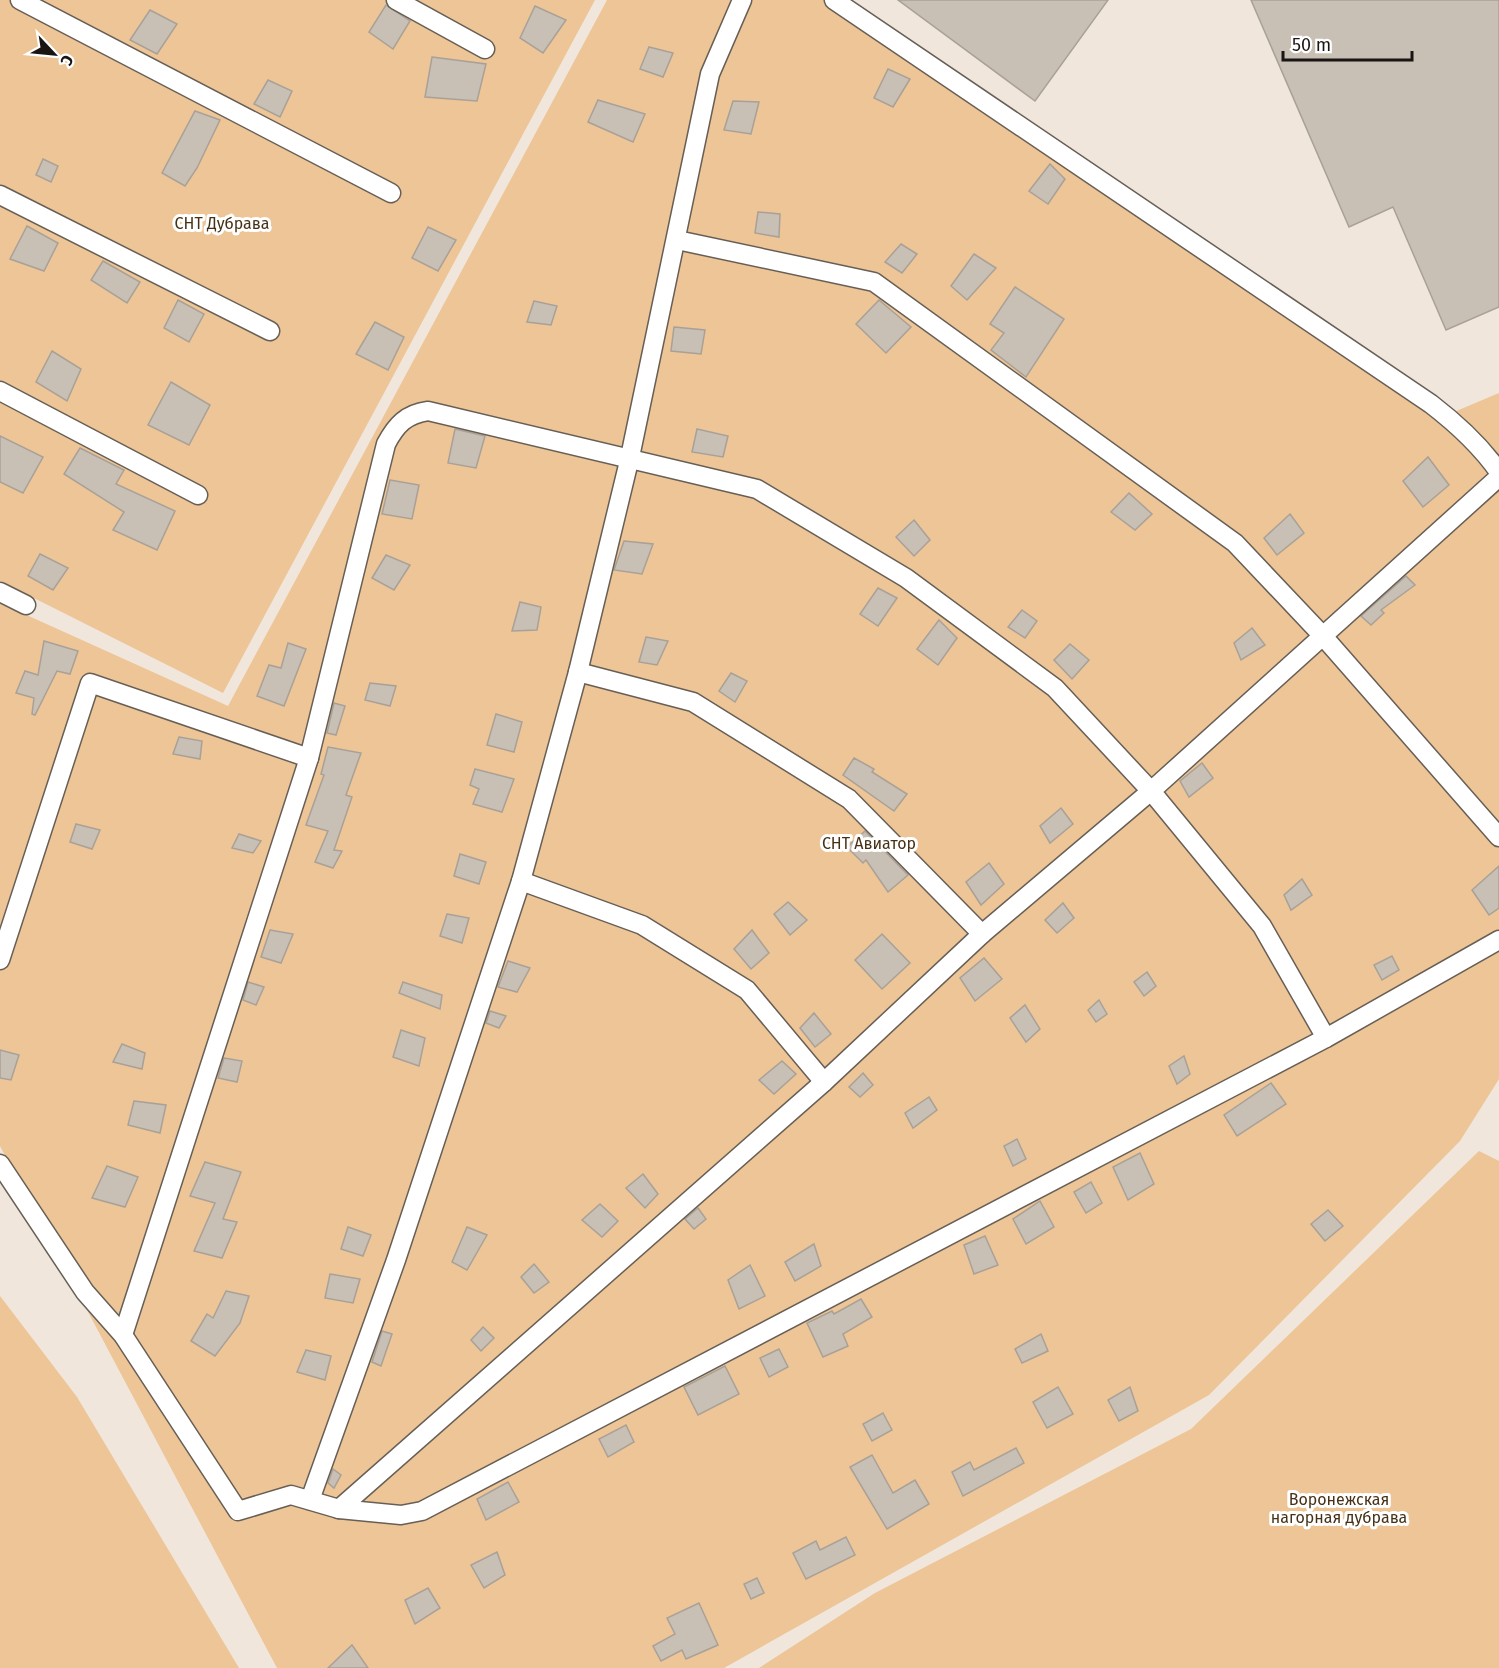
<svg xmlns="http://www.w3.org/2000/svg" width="1499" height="1668" font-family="'Fira Sans',sans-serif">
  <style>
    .green { fill: #edc596 }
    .building { fill: #c8bfb5; stroke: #a9a197; stroke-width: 1.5 }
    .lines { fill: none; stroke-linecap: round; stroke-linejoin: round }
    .street-casing { stroke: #675f56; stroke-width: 21 }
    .street { stroke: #fff; stroke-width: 18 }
    .labels { text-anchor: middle; stroke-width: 6; stroke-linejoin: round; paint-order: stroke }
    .park-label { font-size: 16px; fill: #473116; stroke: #fff }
  </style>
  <rect width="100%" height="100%" fill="#f0e6dc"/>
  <g class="green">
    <path d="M0,0H595L223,693L0,581Z"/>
    <path d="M607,0H850L1454,412L1499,393V1079L1460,1141L1209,1395L724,1668H277L0,1146V603L228,706Z"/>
    <path d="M1479,1151L1499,1161V1668H759L875,1593L1191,1429Z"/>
    <path d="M0,1296L77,1397L239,1668H0Z"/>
  </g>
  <g class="building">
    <path d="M898,0H1108L1035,101Z"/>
    <path d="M1251,0H1499V307L1446,330L1393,207L1349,227Z"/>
    <path d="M386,5L410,21L393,49L369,32Z"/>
    <path d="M535,6L566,20L543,53L520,38Z"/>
    <path d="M150,10L177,24L157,54L130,40Z"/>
    <path d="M649,47L673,53L663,77L640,69Z"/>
    <path d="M432,57L486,64L477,101L425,97Z"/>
    <path d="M888,69L910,79L893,107L874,98Z"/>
    <path d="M268,80L292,91L280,117L254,104Z"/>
    <path d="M598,100L645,114L633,142L588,122Z"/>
    <path d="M733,101L759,102L751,134L724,130Z"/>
    <path d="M195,111L220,120L197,168L185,186L162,173Z"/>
    <path d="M43,159L58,166L51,182L36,175Z"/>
    <path d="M1050,164L1065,179L1048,204L1029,191Z"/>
    <path d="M758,212L780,214L779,237L755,233Z"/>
    <path d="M27,226L58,243L44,271L10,259Z"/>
    <path d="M428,227L456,240L438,271L412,258Z"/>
    <path d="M901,244L917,254L902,273L885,262Z"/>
    <path d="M974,254L996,268L967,300L951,286Z"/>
    <path d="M103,261L140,282L127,303L91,280Z"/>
    <path d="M1015,287L1064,319L1026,377L991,350L1004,333L990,324Z"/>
    <path d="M178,300L204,314L189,342L164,328Z"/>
    <path d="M879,300L911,327L886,353L856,324Z"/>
    <path d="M534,301L557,306L551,325L527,322Z"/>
    <path d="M375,322L404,337L388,370L356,354Z"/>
    <path d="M674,327L705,330L701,354L671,351Z"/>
    <path d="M52,351L81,369L67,401L36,382Z"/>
    <path d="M171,382L210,405L189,445L148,425Z"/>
    <path d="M455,429L485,436L476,468L448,463Z"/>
    <path d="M697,429L728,436L723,457L692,452Z"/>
    <path d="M0,436L43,457L23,493L0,482Z"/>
    <path d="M80,448L124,470L116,484L175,511L157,550L113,530L124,512L64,474Z"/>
    <path d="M1428,457L1449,485L1423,507L1403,481Z"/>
    <path d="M390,480L419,485L412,519L382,514Z"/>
    <path d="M1129,493L1152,514L1135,530L1111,512Z"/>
    <path d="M1290,514L1304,533L1277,555L1264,538Z"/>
    <path d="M914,520L930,540L914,556L896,537Z"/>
    <path d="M624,541L653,544L642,574L614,570Z"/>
    <path d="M40,554L68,568L53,590L28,576Z"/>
    <path d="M386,555L410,565L394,590L372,578Z"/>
    <path d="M1406,576L1415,585L1381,610L1384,613L1371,625L1361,616Z"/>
    <path d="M878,588L897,598L878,626L860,614Z"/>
    <path d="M520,602L541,607L537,630L512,631Z"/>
    <path d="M1022,610L1037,621L1025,638L1008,627Z"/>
    <path d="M939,620L957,638L938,665L917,649Z"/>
    <path d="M1252,628L1265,645L1241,660L1234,643Z"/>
    <path d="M646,637L668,641L657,665L639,662Z"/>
    <path d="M44,641L78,651L70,674L57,671L35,715L32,714L34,698L16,693L25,671L38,675Z"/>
    <path d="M288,643L306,649L284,706L257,696L269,665L281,668Z"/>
    <path d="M1070,644L1089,660L1072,679L1054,660Z"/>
    <path d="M731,673L747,681L735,702L719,691Z"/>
    <path d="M370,683L396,686L390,706L365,700Z"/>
    <path d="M334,703L345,706L336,735L327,733Z"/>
    <path d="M496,714L522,722L514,752L487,745Z"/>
    <path d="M179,737L202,741L200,759L173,754Z"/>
    <path d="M328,747L361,753L346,795L352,797L334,850L342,851L333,868L315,862L328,831L306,825L324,775L321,774Z"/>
    <path d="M854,758L874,769L872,772L907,794L894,811L843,775Z"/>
    <path d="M1202,763L1213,778L1189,797L1180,781Z"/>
    <path d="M475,769L514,779L502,812L473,804L479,789L470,785Z"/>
    <path d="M1061,808L1073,824L1050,843L1040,826Z"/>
    <path d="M76,824L100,830L92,849L70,842Z"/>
    <path d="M865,831L908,875L888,892L866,860L863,863L847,847Z"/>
    <path d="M239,834L261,841L253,853L232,848Z"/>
    <path d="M460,854L486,862L479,884L454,876Z"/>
    <path d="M989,863L1004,884L981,905L966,882Z"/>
    <path d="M1499,866V908L1489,915L1472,890Z"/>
    <path d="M1302,879L1312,895L1291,910L1284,895Z"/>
    <path d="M788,902L807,920L790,935L774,914Z"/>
    <path d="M1063,903L1074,918L1057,933L1045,920Z"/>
    <path d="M447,914L469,918L462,943L440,936Z"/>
    <path d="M270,930L293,934L281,963L261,957Z"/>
    <path d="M752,930L769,953L751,969L734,949Z"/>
    <path d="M882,934L910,963L882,989L855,960Z"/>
    <path d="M1392,956L1399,970L1382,980L1374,965Z"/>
    <path d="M984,958L1002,979L975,1001L960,978Z"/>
    <path d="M508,961L530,968L517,992L498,987Z"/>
    <path d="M1147,972L1156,986L1144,996L1134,982Z"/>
    <path d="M248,982L264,987L256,1005L243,1000Z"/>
    <path d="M403,982L442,995L440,1009L399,993Z"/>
    <path d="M1099,1000L1107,1014L1096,1022L1088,1010Z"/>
    <path d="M1025,1005L1040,1029L1026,1042L1010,1018Z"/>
    <path d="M490,1011L506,1016L499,1028L486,1023Z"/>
    <path d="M814,1013L831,1034L815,1047L800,1028Z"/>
    <path d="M401,1030L425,1038L419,1066L393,1057Z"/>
    <path d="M122,1044L145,1053L142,1069L113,1062Z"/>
    <path d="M0,1050L19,1055L11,1080L0,1078Z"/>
    <path d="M1184,1056L1190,1074L1177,1084L1169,1066Z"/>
    <path d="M224,1058L242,1061L237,1082L218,1078Z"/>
    <path d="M782,1061L796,1074L774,1094L759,1080Z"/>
    <path d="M863,1073L873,1085L860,1097L849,1087Z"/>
    <path d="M1271,1083L1286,1104L1237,1136L1224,1115Z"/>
    <path d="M929,1097L937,1110L913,1128L905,1113Z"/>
    <path d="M134,1101L166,1105L160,1133L128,1125Z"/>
    <path d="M1017,1139L1026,1159L1013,1166L1004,1146Z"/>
    <path d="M1140,1153L1154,1184L1128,1200L1113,1167Z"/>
    <path d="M205,1162L241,1172L223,1219L237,1222L222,1258L194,1251L215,1203L190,1196Z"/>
    <path d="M107,1166L138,1177L125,1207L92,1198Z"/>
    <path d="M643,1174L658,1194L645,1208L626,1188Z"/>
    <path d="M1091,1182L1102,1203L1086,1213L1074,1192Z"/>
    <path d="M1040,1201L1054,1227L1026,1244L1013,1219Z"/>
    <path d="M600,1204L618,1221L602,1237L582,1220Z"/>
    <path d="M698,1208L706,1219L694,1229L685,1219Z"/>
    <path d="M1328,1210L1343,1226L1325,1241L1311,1224Z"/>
    <path d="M348,1227L371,1235L363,1256L341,1249Z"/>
    <path d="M467,1227L487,1235L467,1270L452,1262Z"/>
    <path d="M985,1236L998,1265L974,1274L964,1245Z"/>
    <path d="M814,1244L821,1266L795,1281L785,1262Z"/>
    <path d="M534,1264L549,1282L534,1293L521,1277Z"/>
    <path d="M750,1265L765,1296L739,1309L728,1280Z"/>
    <path d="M330,1274L360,1279L353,1303L325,1298Z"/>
    <path d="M226,1291L249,1296L240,1323L215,1356L191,1341L207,1314L213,1318Z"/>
    <path d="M861,1299L872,1317L843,1334L848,1346L823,1357L807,1323L832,1311L834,1314Z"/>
    <path d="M483,1327L494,1338L481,1351L471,1340Z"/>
    <path d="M382,1331L392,1334L381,1366L372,1362Z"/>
    <path d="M1041,1334L1048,1351L1022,1363L1015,1349Z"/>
    <path d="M779,1349L788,1367L769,1377L760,1358Z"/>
    <path d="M306,1350L331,1356L325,1380L297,1372Z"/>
    <path d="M725,1366L739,1394L698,1415L684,1387Z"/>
    <path d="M1058,1387L1073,1414L1047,1428L1033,1402Z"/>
    <path d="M1130,1387L1138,1411L1119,1421L1108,1400Z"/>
    <path d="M883,1413L892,1430L872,1441L863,1424Z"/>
    <path d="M626,1425L634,1442L608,1457L599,1439Z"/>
    <path d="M1016,1448L1024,1463L963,1496L952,1472L970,1462L974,1470Z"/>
    <path d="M872,1455L893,1493L915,1480L929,1504L887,1529L850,1467Z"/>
    <path d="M333,1469L341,1475L334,1488L328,1483Z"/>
    <path d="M508,1482L519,1502L486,1520L477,1499Z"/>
    <path d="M846,1537L855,1555L806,1579L793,1553L816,1541L820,1550Z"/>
    <path d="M497,1552L505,1575L484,1588L471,1565Z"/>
    <path d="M757,1578L764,1593L751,1599L744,1584Z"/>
    <path d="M428,1588L440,1608L415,1624L405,1600Z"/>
    <path d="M699,1603L718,1645L686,1659L682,1650L661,1661L653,1646L675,1634L667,1618Z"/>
    <path d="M352,1645L368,1668H328Z"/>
  </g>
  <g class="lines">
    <defs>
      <g id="street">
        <path d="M20,0L391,193"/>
        <path d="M396,0L485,49"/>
        <path d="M834,0L1431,404C1457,424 1480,445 1499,472"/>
        <path d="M0,195L270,331"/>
        <path d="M677,240L874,282L1235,543L1322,635L1499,837"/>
        <path d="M0,391L198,495"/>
        <path d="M0,592L26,605"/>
        <path d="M578,672L693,702L849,799L982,934"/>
        <path d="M521,881L642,925L747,990L824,1082"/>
        <path d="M0,960L90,683L309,758"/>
        <path d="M0,1164L85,1292L123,1335L238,1511L291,1495L339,1509L401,1515L422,1511L1326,1038L1499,940"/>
        <path d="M123,1335L309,758L386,444C396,425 406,414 428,411L757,489L906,578L1055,688L1151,791L1262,926L1326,1038"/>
        <path d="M310,1500L396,1260L521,881L578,672L630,457L710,74L742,0"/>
        <path d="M339,1509L824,1082L982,934L1151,791L1499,477"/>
      </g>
    </defs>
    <use href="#street" class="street-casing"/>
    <use href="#street" class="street"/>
  </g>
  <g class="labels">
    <g class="park-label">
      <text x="222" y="229">СНТ Дубрава</text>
      <text x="869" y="849">СНТ Авиатор</text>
      <text x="1339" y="1505">Воронежская<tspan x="1339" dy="18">нагорная дубрава</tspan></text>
    </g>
  </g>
  <g transform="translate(54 54) rotate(116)" stroke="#ffffff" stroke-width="4.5" paint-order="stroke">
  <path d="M0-4.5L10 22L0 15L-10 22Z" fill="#191512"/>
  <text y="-9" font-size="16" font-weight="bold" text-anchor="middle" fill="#191512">С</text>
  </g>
  <path d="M1283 51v9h129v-9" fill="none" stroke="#191512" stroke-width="3"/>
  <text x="1292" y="51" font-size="18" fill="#191512" stroke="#ffffff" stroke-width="4.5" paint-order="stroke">50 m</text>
</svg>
